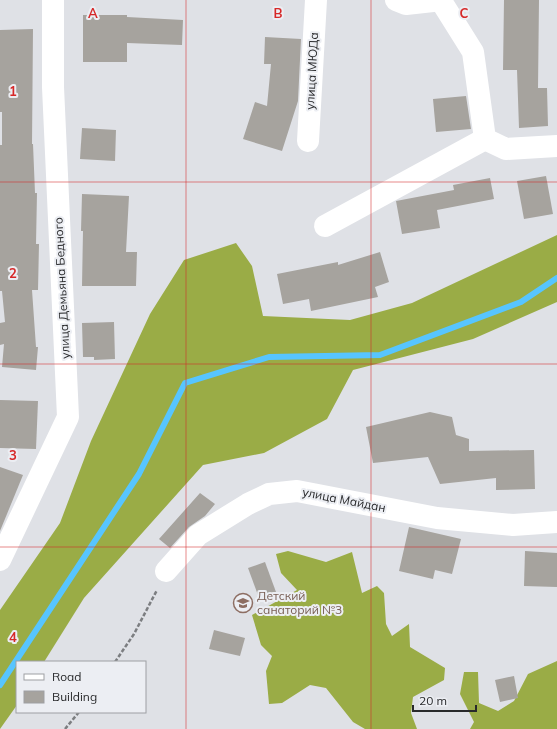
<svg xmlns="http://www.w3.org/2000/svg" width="557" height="729" font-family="Mulish,sans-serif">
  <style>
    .forest { fill: #9aac46 }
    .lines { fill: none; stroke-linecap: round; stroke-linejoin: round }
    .stream { stroke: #57c5ff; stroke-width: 6 }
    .building { fill: #a6a39e }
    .path { stroke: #7c7e81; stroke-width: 2.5; stroke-dasharray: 4 2; stroke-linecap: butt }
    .minor { stroke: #fff; stroke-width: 22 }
    .grid { fill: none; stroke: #d62828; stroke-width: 1; stroke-opacity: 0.55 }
    .labels { text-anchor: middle; stroke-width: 4; stroke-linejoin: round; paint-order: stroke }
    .street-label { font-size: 12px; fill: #28292b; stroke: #eceef3 }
    .education-label { font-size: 12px; fill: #785e54; stroke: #eceef3; text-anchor: start }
    .grid-label { font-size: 13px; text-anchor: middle; font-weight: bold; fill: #d62828; stroke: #eceef3; stroke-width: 4; stroke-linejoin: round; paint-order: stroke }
  </style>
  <rect width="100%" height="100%" fill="#dfe1e6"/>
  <g class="forest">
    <path d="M557,235V302L473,339L353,370L327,419L264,453L203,465L84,598L44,662H17V705L0,729V610L60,523L91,441L150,314L184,260L236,243L252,266L263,316L350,320L412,303Z"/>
    <path d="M288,551L326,562L352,552L362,593L377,586L384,593L386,624L392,636L409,624L410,647L445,668L444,680L413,697L411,713L417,729H365L353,722L326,688L310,685L282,703L269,704L266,671L272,656L261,645L252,615L297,590L281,573L276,554Z"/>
    <path d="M557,661V729H470L474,722L460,694L464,672H478L479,703L498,711L514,701L528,674Z"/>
  </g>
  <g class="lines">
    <path class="stream" d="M0,685L139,474L185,383L269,357L380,355L521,302L557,278"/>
  </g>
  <g class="building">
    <path d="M504,0H539L538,88H547L548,126L519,128L517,70H503Z"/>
    <path d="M83,15H127V17L183,20L182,45L127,43V62H83Z"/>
    <path d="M33,29L32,144H33L35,193H37L36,244H39L38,290H32L36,347H38L36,370L2,367L4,344L0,345V323L5,322L2,291H0V145H2V112H0V30Z"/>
    <path d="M265,37L301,39L298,101L282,151L243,139L255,102L267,106L271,64H264Z"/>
    <path d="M466,96L471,129L436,132L433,99Z"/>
    <path d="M82,128L116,130L115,161L80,159Z"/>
    <path d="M546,176L553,214L524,219L517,181Z"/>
    <path d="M490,178L494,199L437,210L440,228L402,234L396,201L454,190L453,185Z"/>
    <path d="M82,194L129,196L126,252H137L136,286H82L83,231H81Z"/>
    <path d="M380,252L389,282L375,287L378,297L311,311L309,299L283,304L277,274L338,262V265Z"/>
    <path d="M114,322L115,359L94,360V357H83L82,323Z"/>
    <path d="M0,400L38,401L36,449L0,448Z"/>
    <path d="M430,412L452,417L456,435L469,439V451L534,450L535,489L496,490V478L440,484L428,457L373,463L366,427Z"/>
    <path d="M0,467L23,475L0,531Z"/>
    <path d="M200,493L215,504L205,516L189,527L170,548L159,539Z"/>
    <path d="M409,527L461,539L452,574L435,570L433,579L399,571Z"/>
    <path d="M525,551L557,553V587L524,586Z"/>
    <path d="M265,562L276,592L259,598L248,568Z"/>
    <path d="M214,630L245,638L240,656L209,649Z"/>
    <path d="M514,676L518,698L500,702L495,680Z"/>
  </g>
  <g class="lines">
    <g class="path">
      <path d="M115,662L134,634L157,590"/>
      <path d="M65,729L79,712"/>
    </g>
    <g class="minor">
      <path d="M396,0L406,4L442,0"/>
      <path d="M441,1L473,52L485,139L506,149L557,146"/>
      <path d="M308,141L316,0"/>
      <path d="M325,226L485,139"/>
      <path d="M0,560L68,417L53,87V0"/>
      <path d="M166,571L198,535L248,504L269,494L297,491L437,518L513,525L557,522"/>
    </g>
  </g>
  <path class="grid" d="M186,0V729M371,0V729M0,182H557M0,364H557M0,547H557"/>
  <defs>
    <symbol id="school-ring" viewBox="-11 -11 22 22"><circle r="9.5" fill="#eceef3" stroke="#8d6e63" stroke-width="1.5"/><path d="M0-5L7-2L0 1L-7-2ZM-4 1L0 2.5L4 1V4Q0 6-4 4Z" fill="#8d6e63"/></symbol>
  </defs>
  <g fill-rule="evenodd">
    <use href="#school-ring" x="232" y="592" width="22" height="22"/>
  </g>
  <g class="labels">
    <g class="street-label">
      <text transform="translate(312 71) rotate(-87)" y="4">улица МЮДа</text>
      <text transform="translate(62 288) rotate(-93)" y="4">улица Демьяна Бедного</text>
      <text transform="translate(344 500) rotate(11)" y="4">улица Майдан</text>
    </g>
    <g class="education-label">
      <text x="257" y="600">Детский<tspan x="257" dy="14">санаторий №3</tspan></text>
    </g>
  </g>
  <g class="grid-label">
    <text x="93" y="18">A</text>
    <text x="278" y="18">B</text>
    <text x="464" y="18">C</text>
    <text x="13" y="96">1</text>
    <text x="13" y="278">2</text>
    <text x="13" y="460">3</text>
    <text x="13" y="642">4</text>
  </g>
  <rect x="16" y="661" width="130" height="52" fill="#eceef3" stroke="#9e9fa3"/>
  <rect x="24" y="674" width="20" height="6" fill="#ffffff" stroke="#9e9fa3"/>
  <text x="52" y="681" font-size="12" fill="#28292b">Road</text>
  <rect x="24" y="691" width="20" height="12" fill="#a6a39e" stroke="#9e9fa3"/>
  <text x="52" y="701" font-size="12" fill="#28292b">Building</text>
  <path d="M413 705v6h63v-6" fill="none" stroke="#28292b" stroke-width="2"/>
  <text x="419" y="705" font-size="12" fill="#28292b" stroke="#eceef3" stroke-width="3" paint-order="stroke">20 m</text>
</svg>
